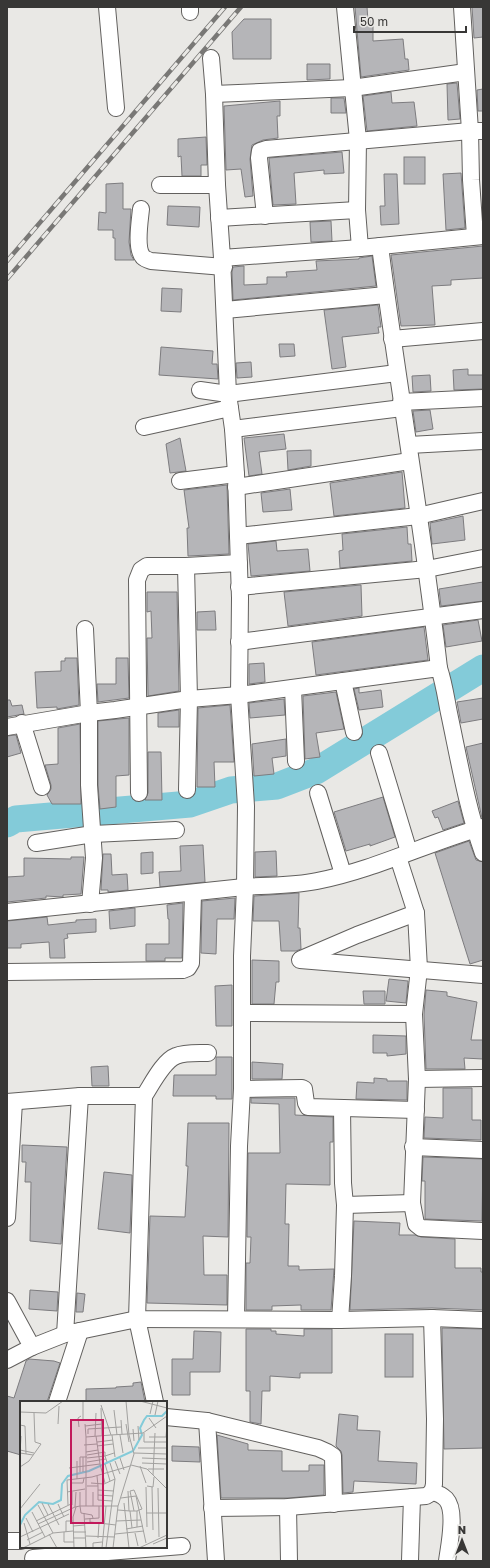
<svg xmlns="http://www.w3.org/2000/svg" width="490" height="1568" font-family="'Golos Text',sans-serif">
  <style>
    .lines { fill: none; stroke-linecap: round; stroke-linejoin: round }
    .river { stroke: #83cbd9; stroke-width: 27 }
    .building { fill: #b5b5b8; stroke: #7d7c7f }
    .street-casing { stroke: #62605e; stroke-width: 18 }
    .street { stroke: #fff; stroke-width: 16 }
    .rail-casing { stroke: #797876; stroke-width: 4.5 }
    .rail { stroke: #e9e8e5; stroke-width: 3; stroke-dasharray: 9; stroke-linecap: butt }
    .inset-river { fill: none; stroke: #83cbd9; stroke-width: 2 }
    .inset-road { fill: none; stroke: #a2a19f; stroke-width: 1 }
    .view { fill: #c2185b; fill-opacity: 0.15; stroke: #c2185b; stroke-width: 2 }
    .inset-edge { fill: none; stroke: #383736; stroke-width: 2 }
  </style>
  <rect width="100%" height="100%" fill="#e9e8e5"/>
  <g class="lines">
    <path class="river" d="M7,824L16,819L190,804L231,790L277,786L316,771L483,668"/>
  </g>
  <g class="building">
    <path d="M355,7H367L368,21H373V41L403,39L405,59H408L409,70L361,77Z"/>
    <path d="M472,7H483V37L474,38Z"/>
    <path d="M244,19H271V59H233L232,32Z"/>
    <path d="M307,64H330V79L307,80Z"/>
    <path d="M457,83L460,119L448,120L447,84Z"/>
    <path d="M483,89V111H478L477,90Z"/>
    <path d="M391,92L392,103L414,102L417,126L367,131L363,96Z"/>
    <path d="M331,98H344L346,113H331Z"/>
    <path d="M280,101V116H277L278,138L263,140L252,145L250,159L253,196L245,197L241,169L226,170L224,106Z"/>
    <path d="M206,137L207,165H201V176H182L181,156L178,157V139Z"/>
    <path d="M342,152L344,173L324,174V170L294,173L296,204L273,205L269,158Z"/>
    <rect x="404" y="157" width="21" height="27"/>
    <path d="M461,173L465,228L446,230L443,174Z"/>
    <path d="M384,174H397L399,224L381,225L380,206H385Z"/>
    <path d="M123,183V209H131L129,242L131,255L134,260H115V238H113V230H98L99,212L106,213V184Z"/>
    <path d="M168,206L200,207L199,227L167,225Z"/>
    <path d="M331,221L332,241L311,242L310,222Z"/>
    <path d="M483,246V278L451,280V285L432,286L435,325L401,326L391,255Z"/>
    <path d="M372,256L376,286L233,300L232,272L233,267L244,266V285L267,284V277H287L286,272L317,270L316,261L359,259V258Z"/>
    <path d="M162,288L182,289L181,312L161,311Z"/>
    <path d="M378,305L381,327H378L379,333L342,337L346,367L332,369L324,310Z"/>
    <path d="M279,344H294L295,356L280,357Z"/>
    <path d="M161,347L213,351L212,364H217L218,379L159,375Z"/>
    <path d="M251,362L252,377L237,378L236,363Z"/>
    <path d="M468,369V375H483V389L454,390L453,370Z"/>
    <path d="M430,375L431,391L413,392L412,376Z"/>
    <path d="M430,410L433,429L416,432L413,411Z"/>
    <path d="M284,434L286,449L259,452L262,474L249,476L244,438Z"/>
    <path d="M180,438L186,471L170,473L166,444Z"/>
    <path d="M311,450V466L288,470L287,451Z"/>
    <path d="M402,472L405,508L334,516L330,483Z"/>
    <path d="M227,485L229,554L188,556L187,528H189L184,490Z"/>
    <path d="M290,489L292,510L263,512L261,493Z"/>
    <path d="M463,516L465,540L432,544L430,523Z"/>
    <path d="M407,527L408,544H411L412,561L340,568L339,551L343,550L342,534Z"/>
    <path d="M276,541L277,551L308,549L310,571L251,576L248,544Z"/>
    <path d="M483,582V601L441,606L439,589Z"/>
    <path d="M361,585L362,616L288,626L284,592Z"/>
    <path d="M147,592H177L179,691L148,696L147,638H152L151,611L147,612Z"/>
    <path d="M215,611L216,630H197V612Z"/>
    <path d="M478,620L482,641L446,647L443,625Z"/>
    <path d="M424,627L428,660L316,675L312,642Z"/>
    <path d="M65,658H77L79,705L57,709V707L37,708L35,672L61,671V661H65Z"/>
    <path d="M116,658H128L129,698L98,702L97,684H116Z"/>
    <path d="M264,663L265,682L249,684V664Z"/>
    <path d="M359,688V693L381,690L383,707L359,710L354,689Z"/>
    <path d="M336,692L344,729L316,733L320,757L305,759L303,696Z"/>
    <path d="M483,698V719L461,723L457,702Z"/>
    <path d="M284,699L285,715L250,718L249,703Z"/>
    <path d="M7,700H10L12,706L22,705L24,714L7,717Z"/>
    <path d="M230,705L234,762H214L215,787H197L198,708Z"/>
    <path d="M179,710V727H158V713Z"/>
    <path d="M129,718V775L116,776V807L100,809L98,785V721Z"/>
    <path d="M80,724L81,804H52L47,795L51,789V785L45,765L58,764V728Z"/>
    <path d="M16,735L21,753L7,757V736Z"/>
    <path d="M286,739V756L272,758L274,774L254,776L252,744Z"/>
    <path d="M483,743V818H482L466,747Z"/>
    <path d="M148,752H161L162,800H145L148,793Z"/>
    <path d="M383,797L395,837L370,846V844L346,851L334,812Z"/>
    <path d="M458,801L464,823L443,830L438,817L435,818L432,811Z"/>
    <path d="M469,841L476,860L483,862V960L470,964L435,853Z"/>
    <path d="M203,845L205,882L160,887L159,872L181,871L180,846Z"/>
    <path d="M276,851L277,876L255,877V852Z"/>
    <path d="M153,852V873L141,874V853Z"/>
    <path d="M103,854H111L112,875L127,874L128,890L108,892V890H101Z"/>
    <path d="M71,857H84L81,894L63,895V897L46,896V898L7,902V877L24,876V858L71,859Z"/>
    <path d="M299,893L298,928H300L301,949L296,951H281L279,921H253L254,896Z"/>
    <path d="M235,898L234,919H217L216,954L201,953L202,901Z"/>
    <path d="M183,903L182,958H165V961H146V944H169V919H168L167,905Z"/>
    <path d="M135,908V926L110,929L109,911Z"/>
    <path d="M47,917L48,925L76,922V920L96,919V932L67,934L68,938L64,939L65,958H50L49,942L21,944V948H7V921Z"/>
    <path d="M252,960L279,961V982H276L274,1004H252Z"/>
    <path d="M389,979L408,981L406,1003L386,1001Z"/>
    <path d="M232,985V1026H216L215,986Z"/>
    <path d="M426,990L447,992V996L477,1002L471,1040H483V1059L464,1058L465,1069H426L424,1014Z"/>
    <path d="M363,991H385V1004H364Z"/>
    <path d="M373,1035L406,1036V1054L387,1056V1053H373Z"/>
    <path d="M216,1057H232V1099H216V1096H173L174,1075H216Z"/>
    <path d="M252,1062L283,1064L282,1079H252Z"/>
    <path d="M108,1066L109,1086H92L91,1067Z"/>
    <path d="M374,1078L387,1079V1081H407V1100L356,1099L357,1082L374,1083Z"/>
    <path d="M443,1088H472V1120H481V1140L424,1138L425,1117L443,1118Z"/>
    <path d="M251,1098H295V1115L333,1117V1142H330V1185L286,1184L285,1224H289L288,1266H299V1270L334,1269L331,1310H301V1305L272,1306V1310H246V1263H250L251,1237H247L248,1153H280L279,1104L251,1103Z"/>
    <path d="M188,1123H229L228,1237L203,1236L204,1275H227V1305L147,1303L150,1216L185,1217L188,1166H186Z"/>
    <path d="M22,1145L67,1147L61,1244L30,1241L31,1182H25L26,1162H22Z"/>
    <path d="M423,1157L483,1159L482,1221L425,1219V1181H422Z"/>
    <path d="M104,1172L132,1175L130,1233L98,1229Z"/>
    <path d="M354,1221L400,1223L399,1235H415L421,1237L455,1239V1268H481V1272H483V1310L432,1308L350,1310Z"/>
    <path d="M30,1290L58,1292L57,1311L29,1309Z"/>
    <path d="M77,1293L85,1294L83,1312H76Z"/>
    <path d="M442,1328L483,1329V1448L444,1449Z"/>
    <path d="M246,1329H271V1331H276V1334L304,1336V1329H332V1373H300V1378L270,1376V1391H262L261,1424L250,1422V1391H246Z"/>
    <path d="M194,1331L221,1332L220,1372H190V1395H172V1359H193Z"/>
    <rect x="385" y="1334" width="28" height="43"/>
    <path d="M29,1359L54,1361L60,1363L47,1402H21V1455L7,1451V1396L14,1398L26,1361Z"/>
    <path d="M141,1382L145,1402H86V1389L116,1388V1387L133,1386V1383Z"/>
    <path d="M339,1414L358,1416L357,1430L380,1431L378,1461L417,1463L416,1484L354,1481L353,1492L343,1493L342,1455L341,1451L336,1446Z"/>
    <path d="M217,1435L248,1444V1450L282,1451V1471H309V1465H324V1495L288,1498H221Z"/>
    <path d="M172,1446L199,1447L200,1462L172,1461Z"/>
  </g>
  <g class="lines">
    <defs>
      <g id="street">
        <path d="M107,7L116,108"/>
        <path d="M345,7L358,140L357,210L360,248"/>
        <path d="M462,7L470,131L471,180L475,236"/>
        <path d="M190,12V7"/>
        <path d="M211,58L214,94L217,185L222,258L360,248L483,236"/>
        <path d="M214,94L352,88L466,72"/>
        <path d="M160,185H217"/>
        <path d="M141,209C140,220 135,248 143,257C145,259 148,260 151,261L224,267"/>
        <path d="M265,216L259,158L260,151L266,149L470,131H483"/>
        <path d="M219,218L357,210"/>
        <path d="M380,246C398,387 423,527 439,668"/>
        <path d="M222,258L228,394L233,429L236,474L240,598L239,695L246,806L245,887L242,956V1089L239,1146L236,1319"/>
        <path d="M225,310L386,295"/>
        <path d="M392,339L483,331"/>
        <path d="M200,390L228,394L397,373"/>
        <path d="M401,402L483,398"/>
        <path d="M144,427L230,408"/>
        <path d="M233,429L402,408"/>
        <path d="M409,445L483,441"/>
        <path d="M180,481L236,474"/>
        <path d="M236,487L410,461"/>
        <path d="M238,536L418,516L483,501"/>
        <path d="M186,566L189,699L187,790"/>
        <path d="M239,587L427,569L483,558"/>
        <path d="M85,629L89,713V785L94,858L90,904"/>
        <path d="M239,642L483,610"/>
        <path d="M343,681L354,732"/>
        <path d="M293,688L296,761"/>
        <path d="M22,723L42,787"/>
        <path d="M7,727L89,713L115,710L189,699L239,695L439,668C444,683 446,698 449,713C459,760 467,808 483,853"/>
        <path d="M379,753L409,852"/>
        <path d="M139,793L137,580L141,570L147,566H186L239,563"/>
        <path d="M318,793L343,874"/>
        <path d="M36,843L93,834L176,830"/>
        <path d="M7,912C86,904 165,896 244,887C269,885 293,886 317,881C374,870 427,843 483,827"/>
        <path d="M301,959L357,935L416,913"/>
        <path d="M300,960L483,975"/>
        <path d="M7,972L183,970L188,968L191,963L193,894"/>
        <path d="M242,1013L414,1014L419,969L416,913L398,857"/>
        <path d="M414,1014L417,1079L412,1203L416,1224L421,1228L483,1231"/>
        <path d="M417,1079L483,1078"/>
        <path d="M242,1089L302,1088L304,1089L306,1103L308,1107L416,1110"/>
        <path d="M80,1096L65,1334L137,1319L155,1402"/>
        <path d="M144,1096L137,1319L340,1320L432,1318L483,1320"/>
        <path d="M7,1102L80,1096H144C152,1084 163,1061 176,1056C185,1052 198,1053 208,1053"/>
        <path d="M413,1147L483,1150"/>
        <path d="M345,1205L412,1203"/>
        <path d="M7,1218L14,1102"/>
        <path d="M7,1301L32,1347"/>
        <path d="M340,1320L343,1276L345,1205L343,1183L342,1108"/>
        <path d="M7,1360L32,1347L65,1334"/>
        <path d="M57,1402L80,1331"/>
        <path d="M166,1417L207,1421L318,1448L327,1452L333,1456L334,1504"/>
        <path d="M207,1421L216,1561"/>
        <path d="M432,1492C437,1493 442,1495 446,1499C457,1511 449,1545 447,1561"/>
        <path d="M288,1507L289,1561"/>
        <path d="M212,1508L288,1507L426,1496C432,1493 433,1490 434,1484L435,1419L432,1318"/>
        <path d="M7,1541H21"/>
        <path d="M33,1558L182,1546"/>
        <path d="M410,1561L412,1497"/>
      </g>
    </defs>
    <use href="#street" class="street-casing"/>
    <use href="#street" class="street"/>
    <defs>
      <g id="rail">
        <path d="M7,261L225,7"/>
        <path d="M7,279L241,7"/>
      </g>
    </defs>
    <use href="#rail" class="rail-casing"/>
    <use href="#rail" class="rail"/>
  </g>
  <g transform="translate(20 1401)">
    <rect width="147" height="147" fill="#e9e8e5"/>
    <path class="inset-river" d="M0,124L5,114L19,101L33,103L41,99L42,83L48,75L69,70L113,50L122,34L120,27L124,19L127,15H142L147,10"/>
    <path class="inset-road" d="M63,0V20M120,0L147,7M81,7L82,34M94,9L97,34M0,11L26,12L43,0M130,13L133,0M135,14L138,0M129,17L136,27M101,19L102,33M38,23L39,5M65,23L66,36L91,34L81,4M106,23L109,41M0,24L5,25L6,53M65,25L82,23M118,25L119,39M59,26L58,17L61,15M113,28L114,40M124,32V41H147M68,33V28L101,26M91,34L123,32L147,15M92,34L95,56M100,34L103,52M75,35L76,12M76,35L80,63M66,36V105M129,36H147M146,36L147,24M77,41L93,39M64,44L77,43M77,45L93,43M118,47H147M0,49L14,52M66,51L78,49M0,52L1,35M0,52L13,54M114,52L147,53M67,54L85,51V55L67,57M63,56V71M100,57L104,69M122,57L147,58M57,60V78M95,60L100,73M67,61L86,58M87,61L85,55L94,52M122,62L147,63M85,63L90,80M111,64L127,68L147,88M120,65L126,82M0,66L9,60L21,43L15,41L14,12M49,67L80,63L85,82M128,68H144M60,71V56H67M133,74L135,32M50,82H63L64,77M71,82L84,83L95,78L90,62M67,85H78L77,75M78,85V99L92,100M127,85L133,86L134,76M126,86L127,126M132,86L133,129M138,87L139,136M78,89L94,90M108,90L109,110M47,91L65,88M56,91L55,106L60,105L61,112L72,114L73,117M60,91V105H98M78,94L93,95M101,97L116,95L126,142M22,102L28,114M104,102L109,147M28,103L39,124M38,103L44,116M18,104L33,132M48,104L47,79L72,76L110,65M52,104V91M73,105V91M0,108L20,83M98,109L110,110H117L119,109L122,108L114,89L110,90L114,110M110,110L112,127M117,110V126M12,111L25,136M64,112L66,147M126,112H147M6,117L13,131M70,117V121L96,124M65,118L79,117V105M16,120L51,103M96,120L121,119M4,122L10,143M18,123L55,106M53,125L65,124M106,128L123,125M44,131V141H54M46,131V120H53M53,131H66M115,132L118,145M29,133L37,147M95,133L124,130M66,135L95,136M0,136L49,113M53,137H66M78,137L79,122M7,139L23,131M133,143L147,137M3,147L33,132L53,130M54,147L53,116L56,106M73,147V142L82,141M82,147L86,105M86,147L95,78M93,147L98,105L114,53L109,34L106,0M119,147L147,134"/>
    <path class="view" d="M51,19H83V122H51Z"/>
    <rect width="147" height="147" class="inset-edge"/>
  </g>
  <rect width="490" height="1568" fill="none" stroke="#383736" stroke-width="16"/>
  <g transform="translate(462 1540)" stroke="#e9e8e5" stroke-width="3" paint-order="stroke">
  <path d="M0-3L7 15L0 10L-7 15Z" fill="#383736"/>
  <text y="-6" font-size="11" font-weight="bold" text-anchor="middle" fill="#383736">N</text>
  </g>
  <path d="M354 26v6h112v-6" fill="none" stroke="#383736" stroke-width="2"/>
  <text x="360" y="26" font-size="12" fill="#383736" stroke="#e9e8e5" stroke-width="3" paint-order="stroke">50 m</text>
</svg>
